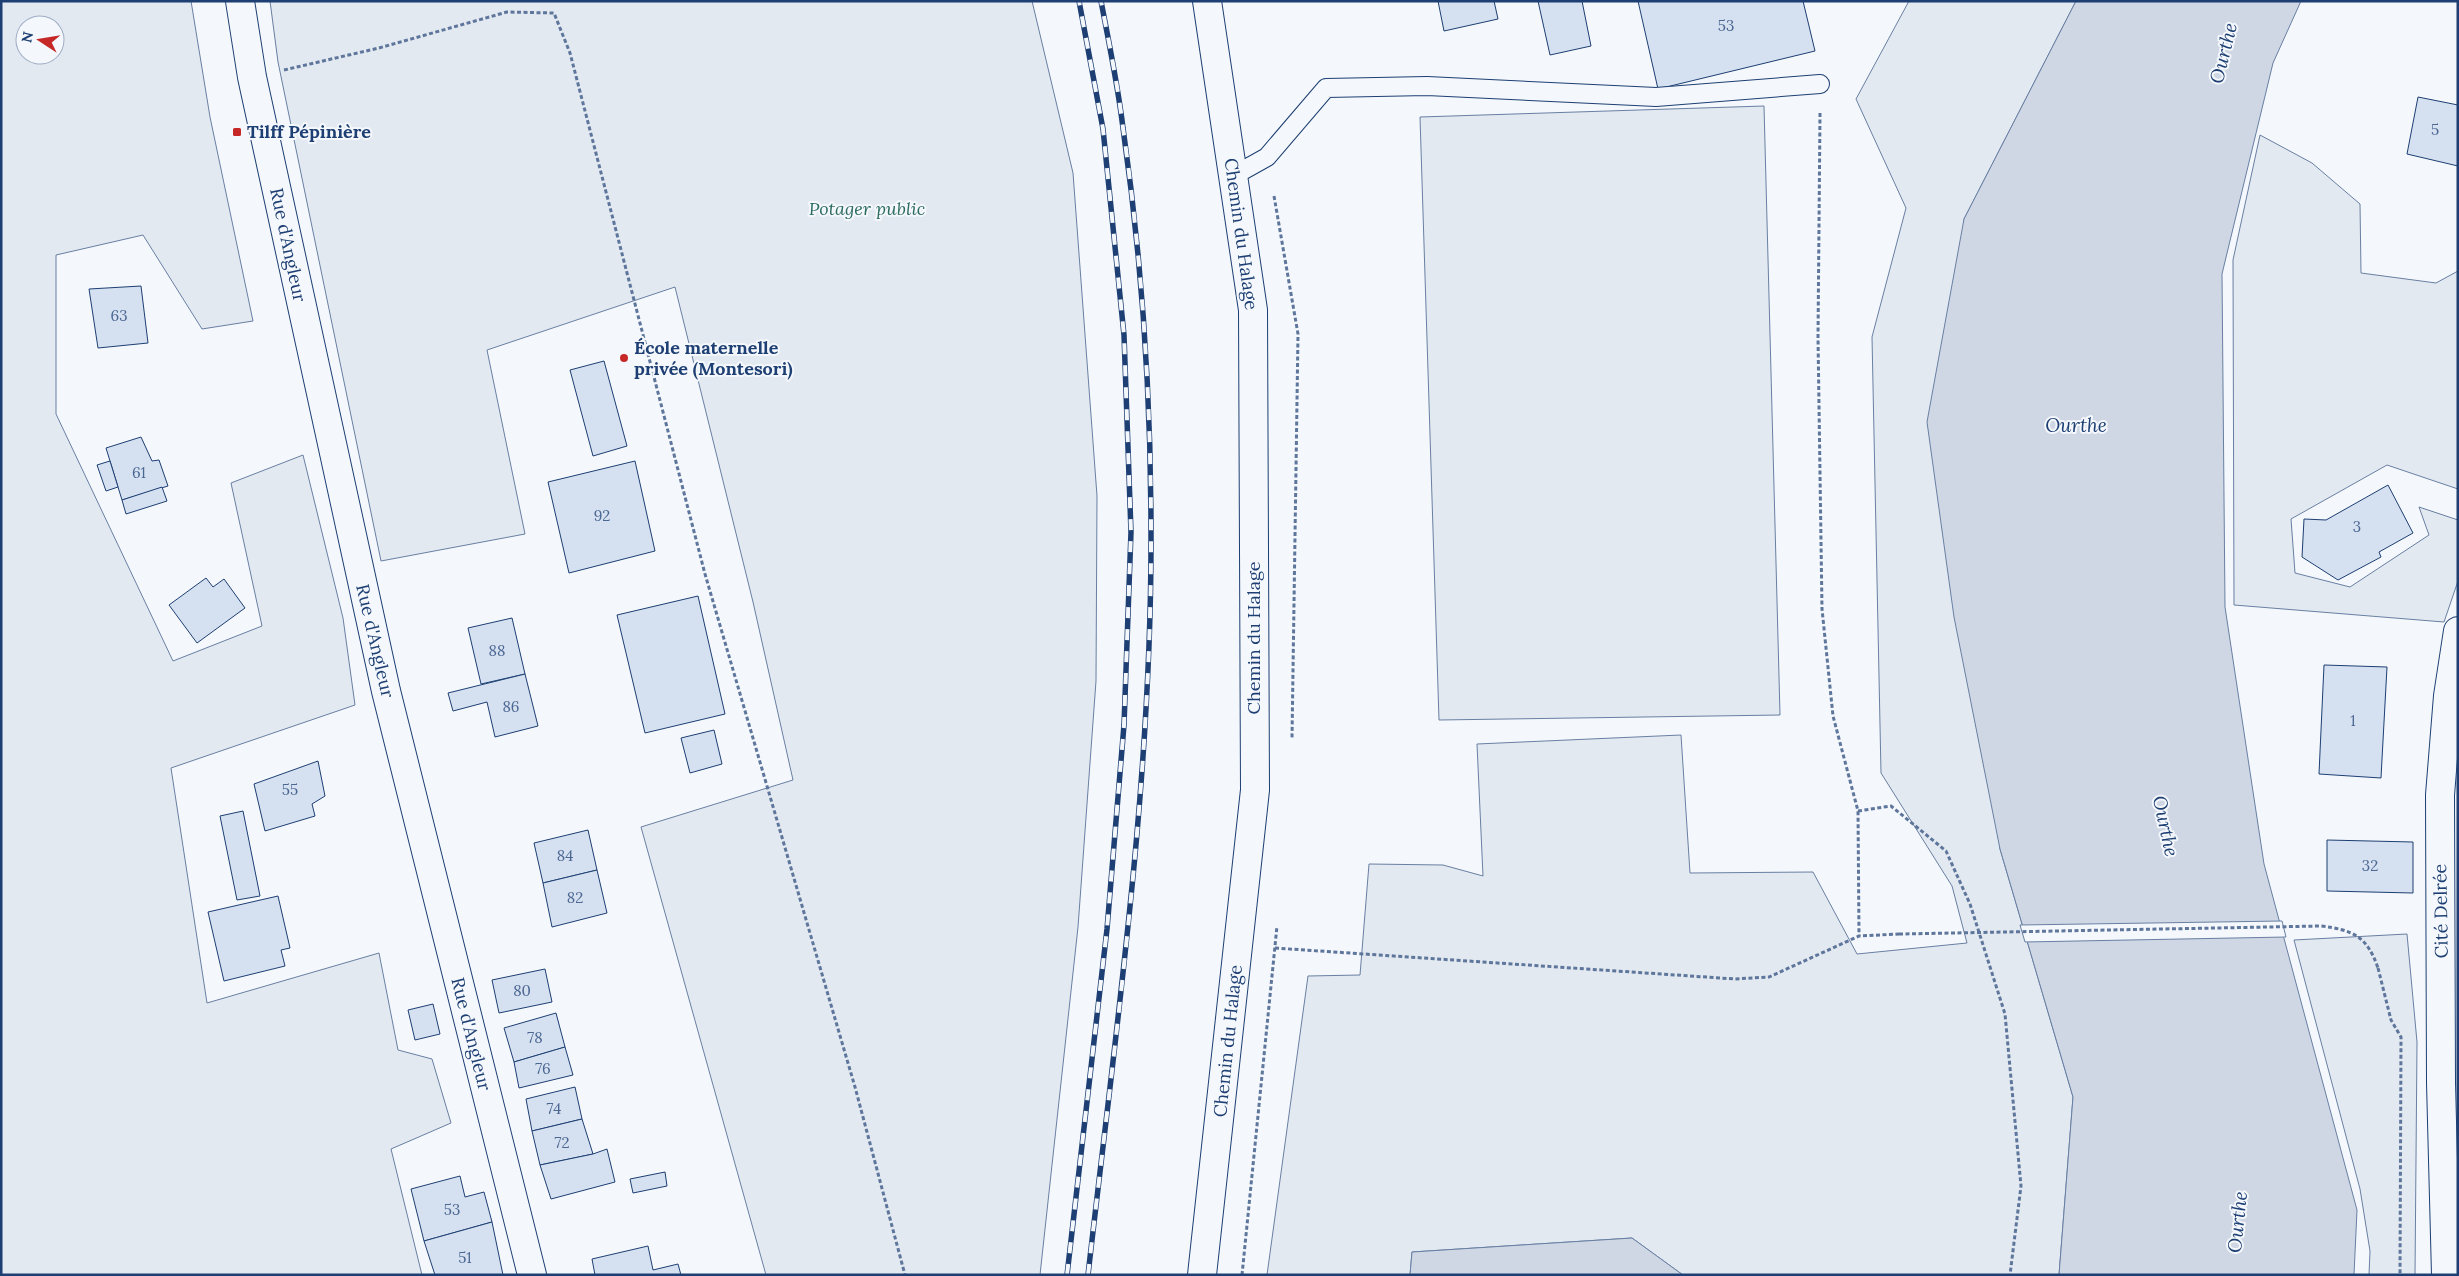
<svg xmlns="http://www.w3.org/2000/svg" width="2459" height="1276" font-family="Lora,serif">
  <style>
    .green { fill: #e3e9f0; stroke: #687fa3; fill-rule: evenodd }
    .water { fill: #cfd7e4; stroke: #687fa3 }
    .pier { fill: #f4f7fb; stroke: #687fa3 }
    .building { fill: #d5e0f0; stroke: #1d3f73 }
    .lines { fill: none; stroke-linecap: round; stroke-linejoin: round }
    .lane-casing { stroke: #1d3f73; stroke-width: 20 }
    .street-casing { stroke: #1d3f73; stroke-width: 30 }
    .secondary-casing { stroke: #1d3f73; stroke-width: 30 }
    .path { stroke: #5e769c; stroke-width: 3; stroke-dasharray: 4 2.5; stroke-linecap: butt }
    .lane { stroke: #f4f7fb; stroke-width: 18 }
    .street { stroke: #f4f7fb; stroke-width: 28 }
    .secondary { stroke: #f4f7fb; stroke-width: 28 }
    .rail-casing { stroke: #1d3f73; stroke-width: 5.5 }
    .rail { stroke: #f4f7fb; stroke-width: 4; stroke-dasharray: 11; stroke-linecap: butt }
    .path-bridge { stroke: #5e769c; stroke-width: 3; stroke-dasharray: 4 2.5; stroke-linecap: butt }
    .poi-dot { fill: #c62828; stroke: #f4f7fb; stroke-width: 2 }
    .labels { text-anchor: middle; stroke-width: 4; stroke-linejoin: round; paint-order: stroke }
    .number-label { font-size: 15px; fill: #4b6792 }
    .poi-label { font-size: 18px; font-weight: bold; fill: #1d3f73; stroke: #f4f7fb; text-anchor: start }
    .park-label { font-size: 18px; font-style: italic; fill: #2c6c60; stroke: #f4f7fb }
    .street-label { font-size: 18px; fill: #1d3f73; stroke: #f4f7fb }
    .water-label { font-size: 19px; font-style: italic; fill: #1d3f73; stroke: #f4f7fb }
  </style>
  <rect width="100%" height="100%" fill="#f4f7fb"/>
  <g class="green">
    <path d="M1,1H191L210,117L253,321L202,329L143,235L56,255V414L173,661L262,626L231,483L303,455L343,618L355,705L171,768L207,1003L379,953L398,1050L432,1059L451,1123L391,1149L422,1275H1ZM25,25H55V55H25Z"/>
    <path d="M270,1H1032L1073,173L1097,496L1096,681L1078,927L1040,1275H766L641,827L793,780L753,602L675,287L487,350L525,534L381,561L278,62Z"/>
    <path d="M1909,1H2076L1964,219L2000,849L2073,1097L2059,1275H1683L1632,1238L1412,1252L1410,1275H1267L1308,976L1360,975L1369,864L1443,865L1483,876L1477,744L1681,735L1690,873L1813,872L1857,954L1967,943L1952,886L1881,773L1872,337L1906,208L1856,99Z"/>
    <path d="M1764,106L1780,715L1439,720L1420,117Z"/>
    <path d="M2260,135L2312,163L2360,204L2361,273L2436,283L2458,271V489L2387,465L2291,519L2295,573L2350,587L2429,535L2419,507L2458,520V581L2444,622L2234,605L2233,260Z"/>
    <path d="M2407,934L2417,1042L2415,1275H2369L2370,1251L2360,1189L2294,940Z"/>
  </g>
  <g class="water">
    <path d="M2076,1H2301L2273,63L2222,274L2225,607L2264,864L2357,1210L2354,1275H2059L2073,1097L2000,849L1954,617L1927,422L1964,219Z"/>
    <path d="M1632,1238L1683,1275H1410L1412,1252Z"/>
  </g>
  <path class="pier" d="M2282,921L2286,937L2025,942L2020,925Z"/>
  <g class="building">
    <path d="M1438,1H1494L1498,19L1444,31Z"/>
    <path d="M1538,1H1582L1591,46L1550,55Z"/>
    <path d="M1638,1H1803L1815,51L1658,89Z"/>
    <path d="M2418,97L2458,105V166L2407,154Z"/>
    <path d="M141,286L148,343L98,348L89,289Z"/>
    <path d="M604,361L627,446L593,456L570,370Z"/>
    <path d="M141,437L152,461L159,460L168,486L122,500L106,448Z"/>
    <path d="M110,461L118,487L106,491L97,465Z"/>
    <path d="M635,461L655,551L569,573L548,482Z"/>
    <path d="M2388,485L2413,533L2379,552L2381,557L2338,580L2302,557L2304,519L2326,520Z"/>
    <path d="M162,487L167,501L126,514L122,500Z"/>
    <path d="M206,578L213,587L224,579L245,608L197,643L169,605Z"/>
    <path d="M698,596L725,714L645,733L617,615Z"/>
    <path d="M512,618L525,674L481,684L468,628Z"/>
    <path d="M2324,665L2387,667L2381,778L2319,774Z"/>
    <path d="M525,674L538,726L495,737L487,702L453,711L448,693Z"/>
    <path d="M714,730L722,764L690,773L681,738Z"/>
    <path d="M318,761L325,796L312,804L315,816L265,831L254,784Z"/>
    <path d="M243,811L260,896L237,900L220,816Z"/>
    <path d="M588,830L597,870L543,883L534,843Z"/>
    <path d="M2327,840L2413,842V893L2327,891Z"/>
    <path d="M597,870L607,913L552,927L543,883Z"/>
    <path d="M278,896L290,948L281,950L285,966L224,981L208,912Z"/>
    <path d="M545,969L552,1002L499,1013L492,980Z"/>
    <path d="M433,1004L440,1034L415,1040L408,1010Z"/>
    <path d="M556,1013L565,1047L514,1062L504,1028Z"/>
    <path d="M565,1047L573,1075L519,1088L514,1062Z"/>
    <path d="M575,1087L582,1119L532,1131L526,1099Z"/>
    <path d="M582,1119L593,1154L540,1165L532,1131Z"/>
    <path d="M607,1149L615,1182L551,1199L540,1165L593,1154Z"/>
    <path d="M665,1172L667,1186L633,1193L630,1179Z"/>
    <path d="M460,1176L465,1197L484,1192L492,1222L424,1241L411,1189Z"/>
    <path d="M492,1222L503,1275H435L424,1241Z"/>
    <path d="M648,1246L653,1270L678,1264L681,1275H595L592,1259Z"/>
  </g>
  <g class="lines">
    <defs>
      <path id="lane" d="M1233,176L1267,157L1326,88L1427,86L1656,97L1820,84"/>
      <g id="street">
        <path d="M1202,1275L1255,790L1253,310L1207,1"/>
        <path d="M2446,1275L2441,1083L2440,795L2448,696L2458,631"/>
      </g>
      <path id="secondary" d="M240,1L252,77L386,691L532,1275"/>
    </defs>
    <use href="#lane" class="lane-casing"/>
    <use href="#street" class="street-casing"/>
    <use href="#secondary" class="secondary-casing"/>
    <g class="path">
      <path d="M284,70L379,48L507,12L554,13L570,53L705,574L855,1087L905,1275"/>
      <path d="M1820,113L1818,337L1822,609L1833,716L1858,811L1859,936"/>
      <path d="M1274,196L1298,334L1292,738"/>
      <path d="M1858,811L1891,806L1946,851L1970,904L2005,1014L2021,1186L2010,1275"/>
      <path d="M1275,948L1735,979L1769,977L1859,936L1899,934"/>
      <path d="M2378,968L2391,1020L2401,1037L2400,1275"/>
      <path d="M1242,1275L1277,926"/>
    </g>
    <use href="#lane" class="lane"/>
    <use href="#street" class="street"/>
    <use href="#secondary" class="secondary"/>
    <defs>
      <g id="rail">
        <path d="M1067,1275L1107,929L1124,725L1131,532L1124,335L1103,129L1079,1"/>
        <path d="M1088,1275C1116,1028 1152,780 1151,532C1151,397 1142,261 1123,128C1118,86 1109,43 1101,1"/>
      </g>
    </defs>
    <use href="#rail" class="rail-casing"/>
    <use href="#rail" class="rail"/>
    <path class="path-bridge" d="M1899,934L2321,926C2353,930 2367,936 2378,968"/>
  </g>
  <g class="poi-dot">
    <rect x="232" y="127" width="10" height="10" rx="2.5"/>
    <circle cx="624" cy="358" r="5"/>
  </g>
  <g class="labels">
    <g class="number-label">
      <text x="1726" y="31">53</text>
      <text x="2435" y="135">5</text>
      <text x="119" y="321">63</text>
      <text x="139" y="478">61</text>
      <text x="602" y="521">92</text>
      <text x="2357" y="532">3</text>
      <text x="497" y="656">88</text>
      <text x="511" y="712">86</text>
      <text x="2353" y="726">1</text>
      <text x="290" y="795">55</text>
      <text x="565" y="861">84</text>
      <text x="2370" y="871">32</text>
      <text x="575" y="903">82</text>
      <text x="522" y="996">80</text>
      <text x="535" y="1043">78</text>
      <text x="543" y="1074">76</text>
      <text x="554" y="1114">74</text>
      <text x="562" y="1148">72</text>
      <text x="452" y="1215">53</text>
      <text x="465" y="1263">51</text>
    </g>
    <g class="poi-label">
      <text x="247" y="138">Tilff Pépinière</text>
      <text x="634" y="354">École maternelle<tspan x="634" dy="21">privée (Montesori)</tspan></text>
    </g>
    <g class="park-label">
      <text x="867" y="215">Potager public</text>
    </g>
    <g class="street-label">
      <text transform="translate(1241 234) rotate(82)" y="6">Chemin du Halage</text>
      <text transform="translate(288 245) rotate(78)" y="6">Rue d'Angleur</text>
      <text transform="translate(1254 638) rotate(-90)" y="6">Chemin du Halage</text>
      <text transform="translate(375 641) rotate(77)" y="6">Rue d'Angleur</text>
      <text transform="translate(2441 911) rotate(-91)" y="6">Cité Delrée</text>
      <text transform="translate(471 1034) rotate(76)" y="6">Rue d'Angleur</text>
      <text transform="translate(1228 1041) rotate(-84)" y="6">Chemin du Halage</text>
    </g>
    <g class="water-label">
      <text transform="translate(2223 53) rotate(-76)" y="7">Ourthe</text>
      <text x="2076" y="432">Ourthe</text>
      <text transform="translate(2166 826) rotate(78)" y="7">Ourthe</text>
      <text transform="translate(2237 1222) rotate(-84)" y="7">Ourthe</text>
    </g>
  </g>
  <rect width="2459" height="1276" fill="none" stroke="#1d3f73" stroke-width="5"/>
  <g transform="translate(40 40) rotate(282)"><circle r="24" fill="#f4f7fb" stroke="#9eadc5"/>
  <path d="M0-4L9 19L0 12L-9 19Z" fill="#c62828"/>
  <text y="-8" font-size="14" font-weight="bold" text-anchor="middle" fill="#1d3f73">N</text>
  </g>
</svg>
